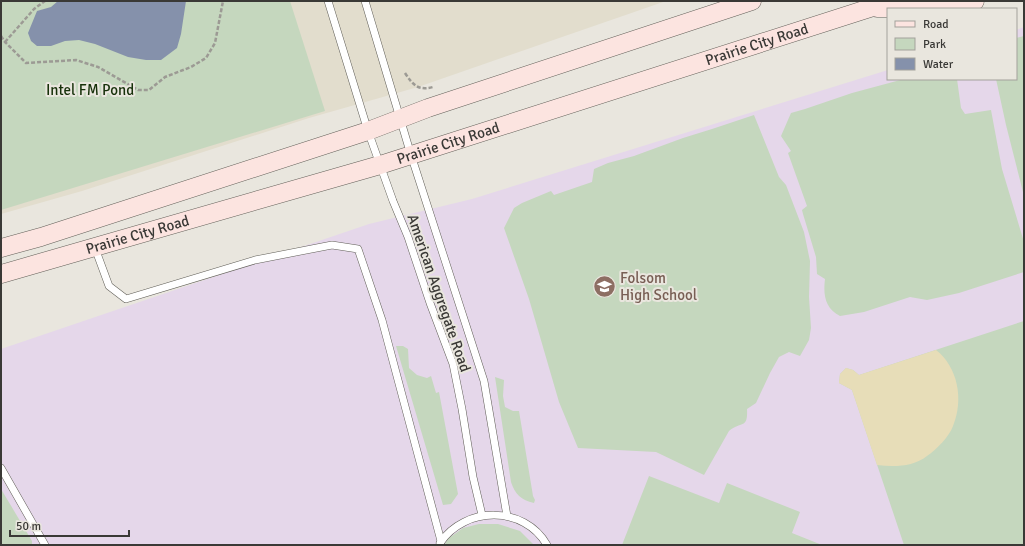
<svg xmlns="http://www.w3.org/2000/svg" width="1025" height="546" font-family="Signika,sans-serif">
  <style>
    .built { fill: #e2ddcd }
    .education { fill: #e5d7ea }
    .green { fill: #c5d7be }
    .sand { fill: #e7ddb8 }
    .water { fill: #8591ab }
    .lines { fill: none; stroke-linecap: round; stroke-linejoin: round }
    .lane-casing { stroke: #615f58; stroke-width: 8 }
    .secondary-casing { stroke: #615f58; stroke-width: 19 }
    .path { stroke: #9c9a94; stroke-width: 2.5; stroke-dasharray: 4 2; stroke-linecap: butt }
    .lane { stroke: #fff; stroke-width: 7 }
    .secondary { stroke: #fce4e0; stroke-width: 18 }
    .labels { text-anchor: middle; stroke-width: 4; stroke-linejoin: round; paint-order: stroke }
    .street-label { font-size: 15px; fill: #3a3936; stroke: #e9e6de }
    .park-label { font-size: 15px; fill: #17310a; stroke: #e9e6de }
    .education-label { font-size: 15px; fill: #785e54; stroke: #e9e6de; text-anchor: start }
  </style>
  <rect width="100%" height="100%" fill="#e9e6de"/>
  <path class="built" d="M1,1H666L418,87L309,118L82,191L1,214Z"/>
  <path class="education" d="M1024,27V545H1V349L369,224L472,199L888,70V79H1016V30Z"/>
  <g class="green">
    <path d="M1,1H290L325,111L1,210Z"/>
    <path d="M1024,36V196L1006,125L996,79H1016V38Z"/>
    <path d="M904,79H957L961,108L965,114L991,110L1002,169L1024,242V272L959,293L927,300L910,297L864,312L840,316C825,308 823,295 825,279L817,274L816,257L803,214L802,210L807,206L788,153L791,151L781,136L791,113L805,109L852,93Z"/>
    <path d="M754,115L779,177L786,185L804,232L810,261L809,297L811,328L809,340L800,356L789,352L779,357L770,373L756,403L747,409C748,429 742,421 729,431L704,475L656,452L578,448L559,402L529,299L504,228L514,208L522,203L551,191L554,195L592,182L594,169L608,163L634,156L683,138L712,129Z"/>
    <path d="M1024,321V545H904L852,390L839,383L840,374L846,368L853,370L859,375Z"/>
    <path d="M396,346H403L408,349L409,368L417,375L427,378L431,376L436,393L439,392L458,494L451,504L443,505Z"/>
    <path d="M495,377L504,380L503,396L505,407L513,411H519L533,496L535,500L534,503C521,500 515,494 511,482Z"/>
    <path d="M649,476L719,503L727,483L800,512L792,533L822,545H622Z"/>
    <path d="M1,489L32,541V545H1Z"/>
    <path d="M479,524H498L520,531L534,545H444L449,538L463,528Z"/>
  </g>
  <path class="sand" d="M936,350C958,367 964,400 953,426C949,437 937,449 927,456C913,467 894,467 877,465L852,390L839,383L840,374L846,368L853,370L859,375Z"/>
  <path class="water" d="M58,1H186L181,34L177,48L161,60H146L128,57L95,44L79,40L65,41L51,46H37L31,41L28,33L37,11L51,7Z"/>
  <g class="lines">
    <defs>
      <g id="lane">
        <path d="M328,1L368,131L393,201L408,237L430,303L453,364L462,409L473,477L482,515"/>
        <path d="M365,1L411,155L484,381L507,516"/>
        <path d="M95,248L109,286L126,299L255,260L332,245L358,249L382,320L441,541"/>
        <path d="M1,468L45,545"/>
        <path d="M440,543C465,506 524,505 547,545"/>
      </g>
      <g id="secondary">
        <path d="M877,8H902L975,1"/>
        <path d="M1,248L41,237L368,131L428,108L752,1"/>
        <path id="s1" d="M1,274L380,165L892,1"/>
      </g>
    </defs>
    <use href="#lane" class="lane-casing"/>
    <use href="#secondary" class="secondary-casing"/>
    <g class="path">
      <path d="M1,36L5,42L26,63L76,60L98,67L138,90H149L165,77L191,67L206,58L215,43L223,1"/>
      <path d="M5,42L34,9L45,1"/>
      <path d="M405,73C413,85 418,91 433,87"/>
    </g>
    <use href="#lane" class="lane"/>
    <use href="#secondary" class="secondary"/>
  </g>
  <defs>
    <symbol id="school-disc" viewBox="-11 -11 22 22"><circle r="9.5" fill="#8d6e63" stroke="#e9e6de"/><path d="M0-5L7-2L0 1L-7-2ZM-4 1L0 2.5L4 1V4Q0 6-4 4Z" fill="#fff"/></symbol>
  </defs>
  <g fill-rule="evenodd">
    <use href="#school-disc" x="592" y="274" width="25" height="25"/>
  </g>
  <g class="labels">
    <g class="street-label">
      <text dy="5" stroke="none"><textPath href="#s1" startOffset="790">Prairie City Road</textPath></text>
      <text dy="5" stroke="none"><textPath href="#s1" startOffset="466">Prairie City Road</textPath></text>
      <text dy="5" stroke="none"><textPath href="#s1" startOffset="142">Prairie City Road</textPath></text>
      <text transform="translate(439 293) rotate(71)" y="5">American Aggregate Road</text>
    </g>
    <g class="park-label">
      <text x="90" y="95">Intel FM Pond</text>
    </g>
    <g class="education-label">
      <text x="620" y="283">Folsom<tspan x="620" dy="17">High School</tspan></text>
    </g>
  </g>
  <rect width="1025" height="546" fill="none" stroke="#3a3936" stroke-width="4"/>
  <rect x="887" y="8" width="130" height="72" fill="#e9e6de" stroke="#a3a19b"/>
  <rect x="895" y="21" width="20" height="6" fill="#fce4e0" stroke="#a3a19b"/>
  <text x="923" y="28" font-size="12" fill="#3a3936">Road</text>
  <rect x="895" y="38" width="20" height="12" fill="#c5d7be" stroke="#a3a19b"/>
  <text x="923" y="48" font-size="12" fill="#3a3936">Park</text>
  <rect x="895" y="58" width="20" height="12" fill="#8591ab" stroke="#a3a19b"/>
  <text x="923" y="68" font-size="12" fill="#3a3936">Water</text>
  <path d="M10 530v6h119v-6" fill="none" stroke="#3a3936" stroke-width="2"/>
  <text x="16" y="530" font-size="12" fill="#3a3936" stroke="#e9e6de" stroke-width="3" paint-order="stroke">50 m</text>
</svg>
